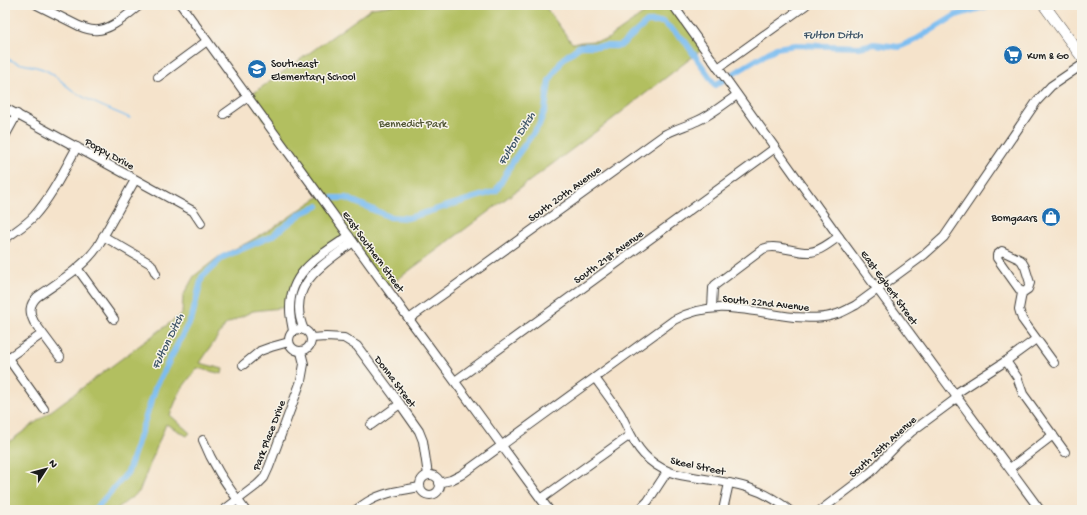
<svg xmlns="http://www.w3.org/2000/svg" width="1087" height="515" font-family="'Gochi Hand',sans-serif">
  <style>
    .green { fill: #b2bf61; stroke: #676e3e }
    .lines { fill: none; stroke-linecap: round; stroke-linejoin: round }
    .stream { stroke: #7bbdf1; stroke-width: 1.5 }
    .canal { stroke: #7bbdf1; stroke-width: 6 }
    .minor-casing { stroke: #3d3a36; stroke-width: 10 }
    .major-casing { stroke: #3d3a36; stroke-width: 12 }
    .minor { stroke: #fff; stroke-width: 8 }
    .major { stroke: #fff; stroke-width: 11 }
    .labels { text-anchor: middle; stroke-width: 3; stroke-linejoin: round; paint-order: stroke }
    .poi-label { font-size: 11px; fill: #1c1c1c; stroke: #f7f3e8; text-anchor: start }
    .park-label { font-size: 11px; fill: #505534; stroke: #f7f3e8 }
    .street-label { font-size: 11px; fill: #1c1c1c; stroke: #f7f3e8 }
    .water-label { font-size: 12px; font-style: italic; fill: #3d5467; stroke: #f7f3e8 }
  </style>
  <rect width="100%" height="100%" fill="#f7f3e8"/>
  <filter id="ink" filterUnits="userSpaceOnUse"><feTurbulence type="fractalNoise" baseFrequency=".025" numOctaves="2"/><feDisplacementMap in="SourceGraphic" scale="8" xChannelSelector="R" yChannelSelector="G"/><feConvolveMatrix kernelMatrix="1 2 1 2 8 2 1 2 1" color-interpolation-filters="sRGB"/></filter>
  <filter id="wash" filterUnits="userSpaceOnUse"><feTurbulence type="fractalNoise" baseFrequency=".012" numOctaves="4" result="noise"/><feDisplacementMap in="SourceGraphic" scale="16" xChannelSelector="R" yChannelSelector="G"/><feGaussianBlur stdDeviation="0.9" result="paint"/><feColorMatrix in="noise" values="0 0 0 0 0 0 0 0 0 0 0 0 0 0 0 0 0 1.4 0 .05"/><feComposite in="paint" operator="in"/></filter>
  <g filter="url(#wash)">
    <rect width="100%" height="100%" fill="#f5e3cb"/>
    <path class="green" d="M394,5H544L572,43L606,40L656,5H673L704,48L610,121L386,288L349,236L302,272L290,307L253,311L226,324L200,363L223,369L222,374L197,368L180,391L170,415L190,433L187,436L166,424L139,492L115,510H5V445L182,314L183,296L194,276L220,256L247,243L276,226L320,196L248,97L372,8Z"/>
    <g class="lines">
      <path class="stream" d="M5,57C17,66 32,64 45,70C57,75 64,85 75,92C91,103 112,110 130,118"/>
      <g class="canal">
        <path d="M332,198H346L390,217L408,218L496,191L515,158L539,125L545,110L549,81L563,59L580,46H620L647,22H663L684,40L715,85L776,48L796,45L859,47L874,44L899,47L917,39L956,15L991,5"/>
        <path d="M93,510L99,505L128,472L156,386L192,317L202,277L223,257L272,236L302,213L318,206"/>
      </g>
    </g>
  </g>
  <g filter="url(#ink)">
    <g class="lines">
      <defs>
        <g id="minor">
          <path d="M37,5L79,26C84,28 89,30 94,30C110,32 128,14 140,5"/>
          <path d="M181,5L320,196L409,319L549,510"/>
          <path d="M673,5L839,237L1040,510"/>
          <path d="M718,68L806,5"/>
          <path d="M158,77L207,41"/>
          <path d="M5,108L193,211L201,223"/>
          <path d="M224,114L248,97"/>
          <path d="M5,136L17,114"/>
          <path d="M103,236L151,264L156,274"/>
          <path d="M5,239C15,231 26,225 34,216C52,196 64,170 77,147"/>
          <path d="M77,268L114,319"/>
          <path d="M1022,293L1028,289L1030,283L1025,267L1021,260L1002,251L997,255V258L1022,293L1019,309L1022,319L1054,363"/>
          <path d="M712,308L713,288L715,285L763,249C776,243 795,253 809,252C820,252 830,242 839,237"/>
          <path d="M409,319L664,135C675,129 686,126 697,121C711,115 724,104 737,95"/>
          <circle cx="300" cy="340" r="11"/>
          <path d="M304,330C285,285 323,265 353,242"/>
          <path d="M293,331C292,324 290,317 290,310C289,271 321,255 349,236"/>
          <path d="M311,338L326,337L344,338L357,346L400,404L419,431L423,441L428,475"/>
          <path d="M5,354L44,409"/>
          <path d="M60,357L34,322C29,312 29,305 37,297C58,282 83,268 98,246L135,180"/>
          <path d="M8,358L42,334"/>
          <path d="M1006,361L1017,377L1023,394L1065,452"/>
          <path d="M243,365L260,351L271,347L289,342"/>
          <path d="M595,378C603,389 612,401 620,413C624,420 627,428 631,435C640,454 655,468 676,474C719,483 753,480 789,510"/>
          <path d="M455,381L775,148"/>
          <path d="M955,394L1006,361L1036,339"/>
          <path d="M371,425L400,404"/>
          <path d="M203,440C214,468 228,486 245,510"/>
          <path d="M1010,468L1053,435"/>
          <circle cx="430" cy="485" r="10"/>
          <path d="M439,483L451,480L461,475L674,320C715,297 752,313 794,317C808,318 823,319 837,314C844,312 850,308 856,305L924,255L944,237L1037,101L1051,86L1082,65"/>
          <path d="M541,499L630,435"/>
          <path d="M224,510L257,485L264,478L269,467L301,381L304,364L301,352"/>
          <path d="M356,510C360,507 364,504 369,501C385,492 403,490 420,487"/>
          <path d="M639,510L648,501L667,472"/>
          <path d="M723,510L729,483"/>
          <path d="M821,510L871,472L898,444L911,432L957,398"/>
        </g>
        <path id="major" d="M1044,5L1082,57"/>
      </defs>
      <use href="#minor" class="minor-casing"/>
      <use href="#major" class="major-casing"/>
      <use href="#minor" class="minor"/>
      <use href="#major" class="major"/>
    </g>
  </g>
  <defs>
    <symbol id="supermarket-disc" viewBox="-11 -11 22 22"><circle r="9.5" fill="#1f6fb2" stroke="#f7f3e8"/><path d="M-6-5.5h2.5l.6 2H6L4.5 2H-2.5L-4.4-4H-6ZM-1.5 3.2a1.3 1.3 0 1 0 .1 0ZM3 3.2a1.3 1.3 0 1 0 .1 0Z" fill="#fff"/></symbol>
    <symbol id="school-disc" viewBox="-11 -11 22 22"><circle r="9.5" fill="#1f6fb2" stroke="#f7f3e8"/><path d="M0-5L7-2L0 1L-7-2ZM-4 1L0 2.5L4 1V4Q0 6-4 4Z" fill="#fff"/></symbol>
    <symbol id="shop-disc" viewBox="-11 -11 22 22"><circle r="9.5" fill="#1f6fb2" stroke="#f7f3e8"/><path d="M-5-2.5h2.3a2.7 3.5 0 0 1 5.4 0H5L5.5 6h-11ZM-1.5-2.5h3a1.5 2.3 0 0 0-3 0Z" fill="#fff"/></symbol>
  </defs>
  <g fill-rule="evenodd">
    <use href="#supermarket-disc" x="1002" y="44" width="22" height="22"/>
    <use href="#school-disc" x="246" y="58" width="22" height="22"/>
    <use href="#shop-disc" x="1040" y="206" width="22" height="22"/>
  </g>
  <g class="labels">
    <g class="poi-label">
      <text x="1027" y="59">Kum &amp; Go</text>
      <text x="271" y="67">Southeast<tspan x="271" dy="13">Elementary School</tspan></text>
      <text x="1037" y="221" text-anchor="end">Bomgaars</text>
    </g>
    <g class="park-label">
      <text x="413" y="127">Bennedict Park</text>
    </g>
    <g class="street-label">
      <text transform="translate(110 153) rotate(29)" y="4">Poppy Drive</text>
      <text transform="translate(564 193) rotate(-36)" y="4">South 20th Avenue</text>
      <text transform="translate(374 251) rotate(54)" y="4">East Southern Street</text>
      <text transform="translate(608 256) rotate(-36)" y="4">South 21st Avenue</text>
      <text transform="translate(890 287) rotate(54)" y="4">East Egbert Street</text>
      <text transform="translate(766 302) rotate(6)" y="4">South 22nd Avenue</text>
      <text transform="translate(396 381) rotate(53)" y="4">Donna Street</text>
      <text transform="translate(268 435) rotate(-69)" y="4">Park Place Drive</text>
      <text transform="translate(882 446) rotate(-42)" y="4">South 25th Avenue</text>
      <text transform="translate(698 465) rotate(12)" y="4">Skeel Street</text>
    </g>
    <g class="water-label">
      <text x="833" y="38">Fulton Ditch</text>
      <text transform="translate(516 138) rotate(-58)" y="4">Fulton Ditch</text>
      <text transform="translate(167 341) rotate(-64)" y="4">Fulton Ditch</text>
    </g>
  </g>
  <rect width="1087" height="515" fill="none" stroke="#f7f3e8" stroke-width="20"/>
  <g transform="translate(46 469) rotate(54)" stroke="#f7f3e8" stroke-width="3" paint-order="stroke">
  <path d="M0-3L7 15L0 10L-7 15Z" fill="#1c1c1c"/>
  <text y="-6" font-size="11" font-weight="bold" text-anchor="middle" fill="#1c1c1c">N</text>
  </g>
</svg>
